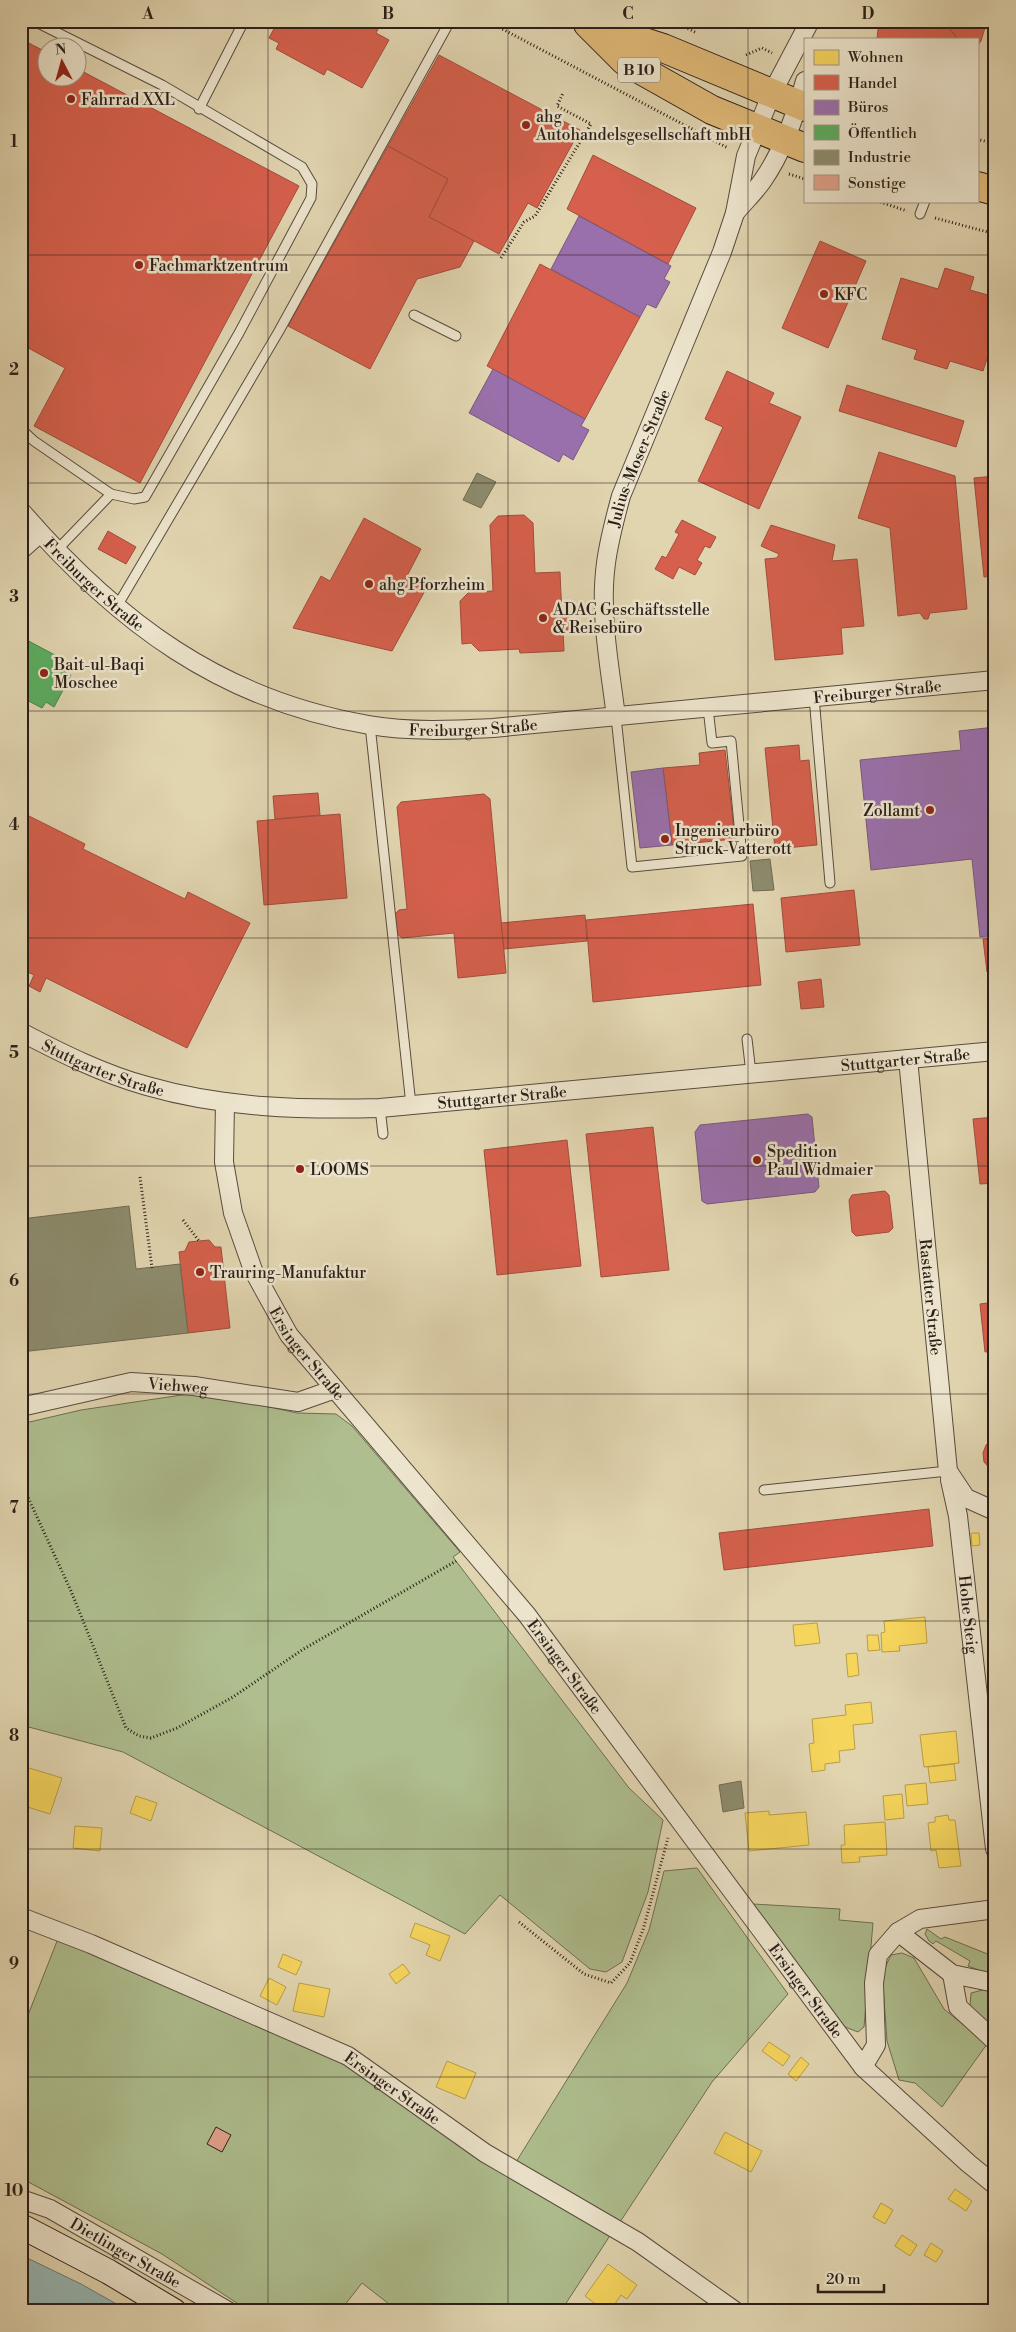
<svg xmlns="http://www.w3.org/2000/svg" width="1016" height="2332" font-family="'Libre Bodoni',serif">
  <style>
    .green { fill: #aebe8e; stroke: #6c6e54 }
    .water { fill: #97b7b4; stroke: #6c7a76 }
    .homes { fill: #f6d55c; stroke: #b99e48 }
    .shops { fill: #d6604d; stroke: #a34c3d }
    .offices { fill: #9970ab; stroke: #78587f }
    .public { fill: #5aae61; stroke: #4c834b }
    .industry { fill: #8c8c6e; stroke: #6f6b54 }
    .building { fill: #e2a28c; stroke: #2b1f19 }
    .lines { fill: none; stroke-linecap: round; stroke-linejoin: round }
    .lane-casing { stroke: #584c3f; stroke-width: 11 }
    .street-casing { stroke: #584c3f; stroke-width: 20 }
    .secondary-casing { stroke: #2b1f19; stroke-width: 26 }
    .primary-casing { stroke: #2b1f19; stroke-width: 30 }
    .path { stroke: #2b1f19; stroke-width: 3; stroke-dasharray: 1 2.5; stroke-linecap: butt }
    .lane { stroke: #ece4cc; stroke-width: 9 }
    .street { stroke: #ece4cc; stroke-width: 18 }
    .secondary { stroke: #ece4cc; stroke-width: 24 }
    .primary { stroke: #e0ba78; stroke-width: 28 }
    .grid { fill: none; stroke: #2b1f19; stroke-width: 1; stroke-opacity: 0.55 }
    .poi-dot { fill: #8f2418; stroke: #ece4cc; stroke-width: 2 }
    .labels { text-anchor: middle; stroke-width: 5; stroke-linejoin: round; paint-order: stroke }
    .shield { fill: #ece4cc; stroke: #655a4f; stroke-width: 1 }
    .shield-label { font-size: 15px; font-weight: bold; fill: #2b1f19 }
    .poi-label { font-size: 16px; fill: #2b1f19; stroke: #ece4cc; text-anchor: start }
    .street-label { font-size: 16px; fill: #2b1f19; stroke: #ece4cc }
    .neatline { fill: none; stroke: #2b1f19; stroke-width: 2 }
    .grid-label { font-size: 16px; text-anchor: middle; font-weight: bold; fill: #2b1f19 }
  </style>
  <rect width="100%" height="100%" fill="#e1d5b0"/>
  <filter id="stains"><feTurbulence type="fractalNoise" baseFrequency=".004" numOctaves="4"/><feColorMatrix values="0 0 0 0 .2 0 0 0 0 .09 0 0 0 0 .02 0 0 0 .5 -.17"/></filter>
  <radialGradient id="worn" r=".72"><stop offset=".6" stop-color="#630" stop-opacity="0"/><stop offset="1" stop-color="#630" stop-opacity=".3"/></radialGradient>
  <g class="green">
    <path d="M202,1392L297,1413L336,1414L352,1426L460,1552L453,1557L629,1788L663,1820L648,1892L622,1962L606,1972L590,1969L500,1895L465,1934L123,1752L21,1725V1424L81,1410Z"/>
    <path d="M697,1868L788,1994L712,2082L620,2222L516,2162L627,1983L649,1930L664,1871Z"/>
    <path d="M753,1904L840,1909L839,1920L873,1923L864,2027L858,2032L845,2027Z"/>
    <path d="M927,1929L941,1939L945,1937L995,1957V1976L968,1966L970,1961L936,1941L933,1944L929,1941L925,1934Z"/>
    <path d="M59,1936L348,2064L613,2231L561,2311H398L362,2283L340,2311H249L162,2254L21,2178V2033Z"/>
    <path d="M902,1953L914,1958L944,2009L987,2044L942,2107L915,2083L899,2080L887,2041L883,1985L884,1970L891,1955Z"/>
    <path d="M991,1988H995V2033L970,2006L971,1993Z"/>
  </g>
  <path class="water" d="M21,2255L81,2284L129,2311H21Z"/>
  <g class="homes">
    <path d="M971,1533H979L980,1545L972,1546Z"/>
    <path d="M925,1617L927,1643L899,1646L900,1651L882,1652L881,1633L885,1632L884,1621Z"/>
    <path d="M817,1623L820,1643L795,1646L793,1625Z"/>
    <path d="M867,1635H878L880,1650L868,1651Z"/>
    <path d="M857,1653L859,1675L848,1677L846,1654Z"/>
    <path d="M871,1702L873,1723L853,1725L855,1749L839,1751L840,1762L825,1764V1770L812,1772L809,1744L814,1743L812,1719L846,1715L845,1705Z"/>
    <path d="M956,1731L959,1763L924,1767L920,1735Z"/>
    <path d="M954,1764L956,1780L930,1783L928,1767Z"/>
    <path d="M29,1768L62,1778L50,1814L21,1805V1792Z"/>
    <path d="M926,1783L928,1804L907,1806L905,1785Z"/>
    <path d="M902,1794L904,1818L885,1820L883,1796Z"/>
    <path d="M136,1796L157,1803L151,1821L130,1813Z"/>
    <path d="M769,1811V1815L806,1812L809,1845L749,1851L745,1813Z"/>
    <path d="M948,1815L949,1820H955L961,1866L939,1868L936,1850L931,1851L928,1823L935,1822V1817Z"/>
    <path d="M885,1822L887,1855L859,1857L860,1862L842,1863L841,1845H845L844,1825Z"/>
    <path d="M75,1826L102,1828L100,1851L73,1848Z"/>
    <path d="M415,1923L450,1936L440,1961L426,1955L430,1945L410,1937Z"/>
    <path d="M283,1954L302,1962L296,1975L278,1967Z"/>
    <path d="M403,1964L410,1973L396,1984L389,1974Z"/>
    <path d="M269,1978L286,1987L277,2005L260,1996Z"/>
    <path d="M299,1983L330,1989L324,2017L293,2011Z"/>
    <path d="M769,2042L790,2056L783,2066L762,2051Z"/>
    <path d="M801,2057L809,2064L796,2081L788,2074Z"/>
    <path d="M447,2061L476,2073L465,2099L436,2087Z"/>
    <path d="M725,2132L762,2151L751,2172L714,2153Z"/>
    <path d="M955,2189L972,2201L966,2211L948,2199Z"/>
    <path d="M881,2203L893,2210L885,2224L873,2217Z"/>
    <path d="M902,2235L917,2245L910,2256L895,2246Z"/>
    <path d="M931,2243L943,2251L936,2262L924,2255Z"/>
    <path d="M608,2264L637,2285L627,2299L621,2295L610,2311H605L585,2296Z"/>
  </g>
  <g class="shops">
    <path d="M278,21H373L380,25L376,33L389,40L362,88L327,69L324,75L276,49L279,43L269,38Z"/>
    <path d="M879,21H944L958,39H877Z"/>
    <path d="M944,21H987L981,41L977,46V39H958Z"/>
    <path d="M21,39L48,53V78H78V69L299,186L140,483L34,426L65,368L21,344Z"/>
    <path d="M439,55L580,130L537,208L528,203L499,254L429,217L448,179L388,146Z"/>
    <path d="M388,146L448,179L429,217L474,241L460,267L417,279L370,369L288,326Z"/>
    <path d="M593,155L696,208L668,264L567,209Z"/>
    <path d="M820,241L866,261L828,348L782,328Z"/>
    <path d="M540,264L640,317L585,419L487,366Z"/>
    <path d="M945,268L974,277L970,290L995,297V334L983,371L950,361L947,369L914,359L917,350L882,339L901,278L938,289Z"/>
    <path d="M727,371L774,393L769,403L801,417L759,509L698,481L723,427L705,419Z"/>
    <path d="M847,385L964,421L956,447L839,411Z"/>
    <path d="M879,452L955,476L967,609L930,613L928,619H924L920,613L898,616L890,528L858,518Z"/>
    <path d="M995,476V576L984,577L974,478Z"/>
    <path d="M524,515L533,523L535,573L560,572L562,617L569,616V630H563L564,651L520,653L519,649L479,651L471,643L462,644L460,601L469,592L493,591L490,525L498,516Z"/>
    <path d="M364,518L421,549L407,576L427,587L392,651L293,628L321,576L330,581Z"/>
    <path d="M682,520L716,537L710,548L705,546L697,560L702,563L695,575L679,567L673,579L655,569L662,556L666,558L679,534L675,532Z"/>
    <path d="M771,525L835,545L832,561L857,559L864,626L841,628L843,654L775,660L765,559L777,558L779,554L761,546Z"/>
    <path d="M108,531L136,547L126,564L98,549Z"/>
    <path d="M799,745L800,761L809,760L817,845L775,849L765,748Z"/>
    <path d="M725,750L735,839L672,845L663,768L700,765L699,753Z"/>
    <path d="M318,793L320,815L275,819L273,796Z"/>
    <path d="M484,794L490,799L506,973L458,978L454,933L402,938L396,933L395,914L399,910L407,909L397,807L401,802Z"/>
    <path d="M25,814L85,844L83,849L185,899L188,892L250,923L187,1048L46,978L40,992L29,986L34,975L21,969V821Z"/>
    <path d="M340,814L347,898L264,905L257,821Z"/>
    <path d="M854,890L860,945L786,952L781,898Z"/>
    <path d="M753,904L761,985L593,1002L586,920Z"/>
    <path d="M585,915L587,941L504,949L501,923Z"/>
    <path d="M995,938V971L987,972L983,939Z"/>
    <path d="M821,979L824,1007L801,1009L798,982Z"/>
    <path d="M995,1117V1183L980,1184L973,1119Z"/>
    <path d="M653,1127L669,1270L601,1277L586,1134Z"/>
    <path d="M567,1140L581,1266L497,1275L484,1150Z"/>
    <path d="M885,1191L889,1195L893,1228L889,1232L856,1236L852,1232L849,1200L852,1195Z"/>
    <path d="M209,1240L215,1247H221L230,1328L188,1333L179,1252L185,1251L189,1242Z"/>
    <path d="M995,1302V1351L985,1352L980,1304Z"/>
    <path d="M995,1437V1474L984,1462L983,1453L986,1445Z"/>
    <path d="M929,1509L933,1546L724,1570L719,1533Z"/>
  </g>
  <g class="offices">
    <path d="M579,216L671,266L664,279L670,282L656,308L647,304L640,317L551,269Z"/>
    <path d="M493,369L585,419L581,426L589,430L573,460L563,454L559,462L469,413Z"/>
    <path d="M995,727V935L980,937L972,859L871,870L860,760L961,750L959,731Z"/>
    <path d="M663,768L672,845L640,848L631,772Z"/>
    <path d="M808,1114L812,1117L819,1187L815,1192L707,1204L702,1201L695,1132L700,1125Z"/>
  </g>
  <path class="public" d="M21,637L68,662L63,671L71,675L54,707L46,702L42,708L21,697Z"/>
  <g class="industry">
    <path d="M477,473L496,482L481,508L463,500Z"/>
    <path d="M770,859L774,890L753,891L750,861Z"/>
    <path d="M129,1206L136,1269L180,1264L188,1333L21,1352V1219Z"/>
    <path d="M741,1781L744,1808L723,1812L719,1785Z"/>
  </g>
  <path class="building" d="M216,2127L231,2135L222,2152L207,2144Z"/>
  <g class="lines">
    <defs>
      <g id="lane">
        <path d="M199,109L244,21"/>
        <path d="M920,214L925,201"/>
        <path d="M414,315L456,336"/>
        <path d="M21,429L34,441L111,494L134,499L145,497L239,333L311,198L312,184L302,167L162,85L34,21"/>
        <path d="M57,550L111,494"/>
        <path d="M116,608L279,331L450,21"/>
        <path d="M814,697L830,883"/>
        <path d="M616,717L632,867L742,856L731,741L712,743L708,708"/>
        <path d="M370,725L411,1105"/>
        <path d="M747,1039L751,1073"/>
        <path d="M380,1108L383,1134"/>
        <path d="M764,1490L948,1471"/>
      </g>
      <g id="street">
        <path d="M735,213C744,202 755,192 763,180C783,151 796,114 805,81"/>
        <path id="s1" d="M21,511C117,622 221,700 369,725C410,732 452,730 493,728L995,680"/>
        <path d="M21,550L40,533"/>
        <path id="s2" d="M616,717C610,667 599,614 606,563C609,540 615,518 621,496L722,252L735,213L746,156L772,93L810,21"/>
        <path id="s3" d="M21,1032C61,1053 103,1074 147,1086C223,1108 301,1110 380,1108L995,1051"/>
        <path id="s4" d="M908,1059L948,1471L966,1498L995,1511"/>
        <path id="s5" d="M225,1102L224,1162L233,1213L253,1270L289,1335L527,1615L863,2067L968,2163L995,2185"/>
        <path id="s6" d="M21,1407L131,1382L194,1386L298,1402L335,1389"/>
        <path id="s7" d="M950,1480L958,1516L995,1849"/>
        <path id="s8" d="M21,1917L91,1944L348,2056L485,2153L638,2242L735,2311"/>
        <path d="M898,1932L952,1974L995,1983"/>
        <path d="M952,1974L958,2007L995,2041"/>
        <path d="M863,2067L876,2045L874,1983L878,1955L898,1932L920,1919L995,1909"/>
        <path id="s9" d="M21,2199L50,2209L228,2311"/>
      </g>
      <path id="secondary" d="M21,2226L109,2272L174,2311"/>
      <g id="primary">
        <path d="M588,24L625,61L712,110L805,148"/>
        <path d="M592,25L663,48L805,107"/>
        <path d="M977,186L995,191"/>
      </g>
    </defs>
    <use href="#lane" class="lane-casing"/>
    <use href="#street" class="street-casing"/>
    <use href="#secondary" class="secondary-casing"/>
    <use href="#primary" class="primary-casing"/>
    <g class="path">
      <path d="M487,21L728,148"/>
      <path d="M672,21L697,33"/>
      <path d="M746,55L762,48L772,53"/>
      <path d="M977,139L995,144"/>
      <path d="M789,174L805,179"/>
      <path d="M877,201L907,211"/>
      <path d="M935,218L995,234"/>
      <path d="M501,258L524,222L535,216L591,124L557,106L563,93"/>
      <path d="M140,1177L152,1268"/>
      <path d="M183,1220L199,1241"/>
      <path d="M21,1482L71,1591L126,1728L139,1736L151,1738L177,1728L233,1697L302,1650L456,1561"/>
      <path d="M519,1922L584,1974L611,1983L630,1963L643,1930L668,1838"/>
    </g>
    <use href="#lane" class="lane"/>
    <use href="#street" class="street"/>
    <use href="#secondary" class="secondary"/>
    <use href="#primary" class="primary"/>
  </g>
  <path class="grid" d="M268,21V2311M508,21V2311M748,21V2311M21,255H995M21,483H995M21,711H995M21,938H995M21,1166H995M21,1394H995M21,1621H995M21,1849H995M21,2077H995"/>
  <g class="poi-dot">
    <circle cx="71" cy="99" r="5"/>
    <circle cx="526" cy="125" r="5"/>
    <circle cx="139" cy="265" r="5"/>
    <circle cx="824" cy="294" r="5"/>
    <circle cx="369" cy="584" r="5"/>
    <circle cx="543" cy="618" r="5"/>
    <circle cx="44" cy="673" r="5"/>
    <circle cx="930" cy="810" r="5"/>
    <circle cx="665" cy="839" r="5"/>
    <circle cx="757" cy="1160" r="5"/>
    <circle cx="300" cy="1169" r="5"/>
    <circle cx="200" cy="1272" r="5"/>
  </g>
  <g class="labels">
    <rect class="shield" x="618" y="57.5" width="42" height="25" rx="4"/>
    <g class="shield-label">
      <text x="639" y="75">B 10</text>
    </g>
    <g class="poi-label">
      <text x="81" y="105">Fahrrad XXL</text>
      <text x="536" y="122">ahg<tspan x="536" dy="18">Autohandelsgesellschaft mbH</tspan></text>
      <text x="149" y="271">Fachmarktzentrum</text>
      <text x="834" y="300">KFC</text>
      <text x="379" y="590">ahg Pforzheim</text>
      <text x="553" y="615">ADAC Geschäftsstelle<tspan x="553" dy="18">&amp; Reisebüro</tspan></text>
      <text x="54" y="670">Bait-ul-Baqi<tspan x="54" dy="18">Moschee</tspan></text>
      <text x="920" y="816" text-anchor="end">Zollamt</text>
      <text x="675" y="836">Ingenieurbüro<tspan x="675" dy="18">Struck-Vatterott</tspan></text>
      <text x="767" y="1157">Spedition<tspan x="767" dy="18">Paul Widmaier</tspan></text>
      <text x="310" y="1175">LOOMS</text>
      <text x="210" y="1278">Trauring-Manufaktur</text>
    </g>
    <g class="street-label">
      <text dy="6" stroke="none"><textPath href="#s2" startOffset="265">Julius-Moser-Straße</textPath></text>
      <text dy="6" stroke="none"><textPath href="#s1" startOffset="104">Freiburger Straße</textPath></text>
      <text dy="6" stroke="none"><textPath href="#s1" startOffset="928">Freiburger Straße</textPath></text>
      <text dy="6" stroke="none"><textPath href="#s1" startOffset="522">Freiburger Straße</textPath></text>
      <text dy="6" stroke="none"><textPath href="#s3" startOffset="900">Stuttgarter Straße</textPath></text>
      <text dy="6" stroke="none"><textPath href="#s3" startOffset="90">Stuttgarter Straße</textPath></text>
      <text dy="6" stroke="none"><textPath href="#s3" startOffset="495">Stuttgarter Straße</textPath></text>
      <text dy="6" stroke="none"><textPath href="#s4" startOffset="239">Rastatter Straße</textPath></text>
      <text dy="6" stroke="none"><textPath href="#s5" startOffset="272">Ersinger Straße</textPath></text>
      <text dy="6" stroke="none"><textPath href="#s6" startOffset="160">Viehweg</textPath></text>
      <text dy="6" stroke="none"><textPath href="#s7" startOffset="136">Hohe Steig</textPath></text>
      <text dy="6" stroke="none"><textPath href="#s5" startOffset="678">Ersinger Straße</textPath></text>
      <text dy="6" stroke="none"><textPath href="#s5" startOffset="1082">Ersinger Straße</textPath></text>
      <text dy="6" stroke="none"><textPath href="#s8" startOffset="410">Ersinger Straße</textPath></text>
      <text dy="6" stroke="none"><textPath href="#s9" startOffset="118">Dietlinger Straße</textPath></text>
    </g>
  </g>
  <rect width="1016" height="2332" fill="none" stroke="#e1d5b0" stroke-width="55"/>
  <rect x="804" y="38" width="175" height="165" fill="#ece4cc" stroke="#9f9584"/>
  <rect x="814" y="50" width="25" height="15" fill="#f6d55c" stroke="#9f9584"/>
  <text x="848" y="62" font-size="15" fill="#2b1f19">Wohnen</text>
  <rect x="814" y="75" width="25" height="15" fill="#d6604d" stroke="#9f9584"/>
  <text x="848" y="88" font-size="15" fill="#2b1f19">Handel</text>
  <rect x="814" y="100" width="25" height="15" fill="#9970ab" stroke="#9f9584"/>
  <text x="848" y="112" font-size="15" fill="#2b1f19">Büros</text>
  <rect x="814" y="125" width="25" height="15" fill="#5aae61" stroke="#9f9584"/>
  <text x="848" y="138" font-size="15" fill="#2b1f19">Öffentlich</text>
  <rect x="814" y="150" width="25" height="15" fill="#8c8c6e" stroke="#9f9584"/>
  <text x="848" y="162" font-size="15" fill="#2b1f19">Industrie</text>
  <rect x="814" y="175" width="25" height="15" fill="#e2a28c" stroke="#9f9584"/>
  <text x="848" y="188" font-size="15" fill="#2b1f19">Sonstige</text>
  <g transform="translate(62 62) rotate(354)"><circle r="24" fill="#ece4cc" stroke="#9f9584"/>
  <path d="M0-4L9 19L0 12L-9 19Z" fill="#8f2418"/>
  <text y="-8" font-size="14" font-weight="bold" text-anchor="middle" fill="#2b1f19">N</text>
  </g>
  <path d="M818 2284v8h66v-8" fill="none" stroke="#2b1f19" stroke-width="2.5"/>
  <text x="826" y="2284" font-size="15" fill="#2b1f19" stroke="#ece4cc" stroke-width="4" paint-order="stroke">20 m</text>
  <rect x="28" y="28" width="960" height="2276" class="neatline"/>
  <g class="grid-label">
    <text x="148" y="19">A</text>
    <text x="388" y="19">B</text>
    <text x="628" y="19">C</text>
    <text x="868" y="19">D</text>
    <text x="14" y="147">1</text>
    <text x="14" y="375">2</text>
    <text x="14" y="602">3</text>
    <text x="14" y="830">4</text>
    <text x="14" y="1058">5</text>
    <text x="14" y="1286">6</text>
    <text x="14" y="1513">7</text>
    <text x="14" y="1741">8</text>
    <text x="14" y="1969">9</text>
    <text x="14" y="2196">10</text>
  </g>
  <rect width="100%" height="100%" filter="url(#stains)"/>
  <rect width="100%" height="100%" fill="url(#worn)"/>
</svg>
